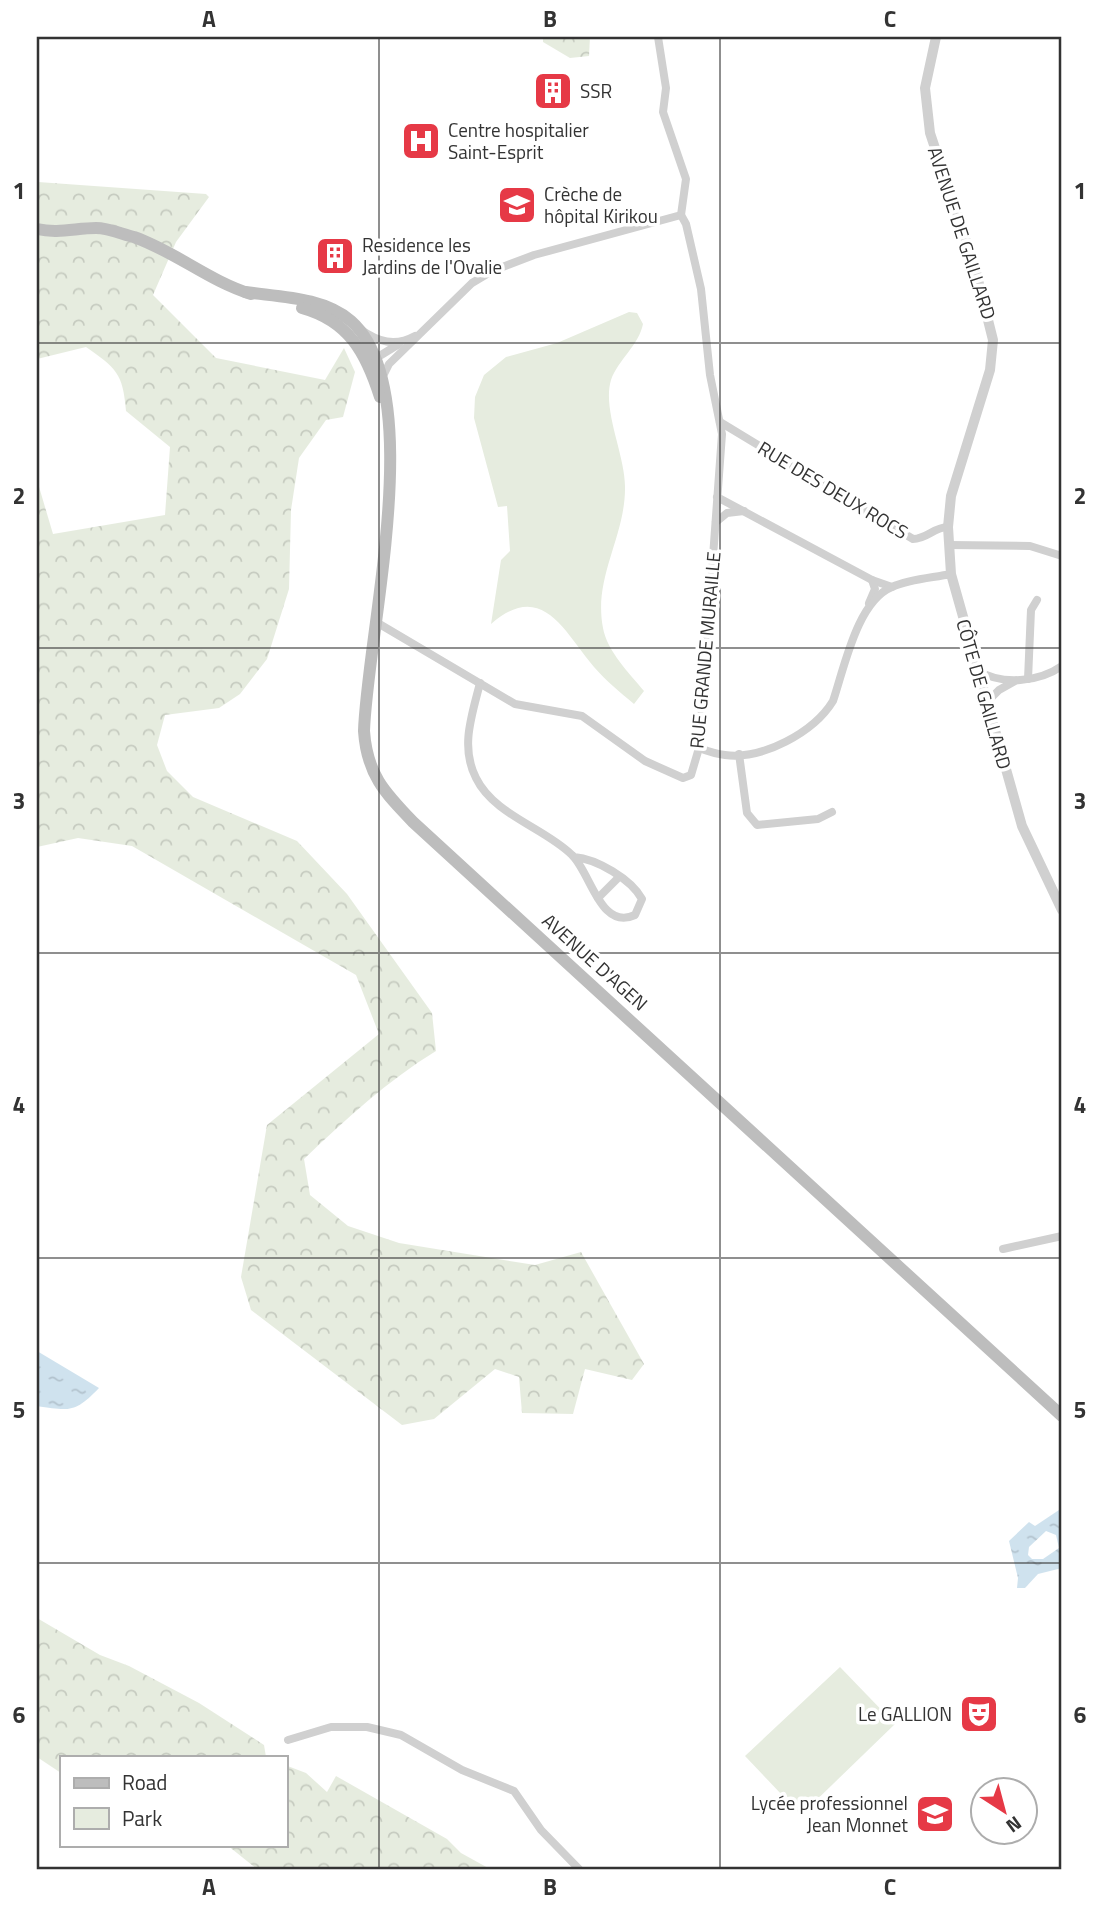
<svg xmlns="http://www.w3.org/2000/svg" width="1099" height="1906" font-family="'Titillium Web',sans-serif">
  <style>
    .green { fill: #e6ecdf }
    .forest { fill: url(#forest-crowns) }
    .water { fill: url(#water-ripples); fill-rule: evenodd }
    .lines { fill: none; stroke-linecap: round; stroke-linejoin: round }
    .minor { stroke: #d0d0d0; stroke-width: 8 }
    .tertiary { stroke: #d0d0d0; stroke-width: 10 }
    .secondary { stroke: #bdbdbd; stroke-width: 12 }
    .grid { fill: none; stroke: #333; stroke-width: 2; stroke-opacity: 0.55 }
    .labels { text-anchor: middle; stroke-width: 7; stroke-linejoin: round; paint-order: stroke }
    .poi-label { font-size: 19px; fill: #333; stroke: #fff; text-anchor: start }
    .street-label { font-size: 19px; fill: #333; stroke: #fff }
    .neatline { fill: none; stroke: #333; stroke-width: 2.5 }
    .grid-label { font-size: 23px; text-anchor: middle; font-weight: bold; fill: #333 }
  </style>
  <defs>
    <pattern id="forest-crowns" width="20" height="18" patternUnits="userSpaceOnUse" patternTransform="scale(1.75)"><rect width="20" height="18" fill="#e6ecdf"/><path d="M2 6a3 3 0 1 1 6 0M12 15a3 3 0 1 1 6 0" fill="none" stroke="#c6cbc0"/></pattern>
    <pattern id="water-ripples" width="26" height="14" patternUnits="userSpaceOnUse" patternTransform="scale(1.75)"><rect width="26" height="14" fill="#cfe2ee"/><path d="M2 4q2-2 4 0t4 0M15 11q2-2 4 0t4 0" fill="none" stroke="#b2c2cd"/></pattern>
  </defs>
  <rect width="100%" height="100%" fill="#fff"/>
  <g class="green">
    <path d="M629,312L637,313L643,324C639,345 618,360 611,380C602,409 625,455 625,486C626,536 593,577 603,628C607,651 630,674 644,691L634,704C620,692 606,681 594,667C563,630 542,580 491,624L501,560L510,551L507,506L498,507L474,418L475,397L484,375L506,357L557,343Z"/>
    <path d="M840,1667L895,1724L801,1815L745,1756Z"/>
  </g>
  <g class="forest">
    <path d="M543,37H590L589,56L570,58L543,42Z"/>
    <path d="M37,179L38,182L206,194L209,197L176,242L153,295L216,358L325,380L344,348L355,372L343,417L326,420L299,458L291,510L289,589L267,659L240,694L219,708L165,715L157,745L167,771L193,797L297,841L347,894L432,1013L436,1051C387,1081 346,1119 304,1159L310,1195L348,1226L399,1243L535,1265L581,1252L644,1364L632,1380L585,1369L573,1414L522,1413L519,1377L495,1369L434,1419L402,1425L251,1310L241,1277L267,1125L379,1034L356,975L132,846L78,838L37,847V480L53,534L165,515L170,447L126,411C123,373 116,368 86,347L37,359Z"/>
    <path d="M37,1618L100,1655L129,1666L199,1703L264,1745L266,1757H61V1773L37,1757Z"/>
    <path d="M285,1765L306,1773L327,1792L336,1776L447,1839L461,1853L490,1869H257L227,1845H285Z"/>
  </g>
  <g class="water">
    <path d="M37,1351L99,1388C75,1413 70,1411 37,1406Z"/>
    <path d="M1062,1508V1568L1038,1574L1025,1588H1017L1018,1578L1009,1541L1029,1522L1035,1526ZM1046,1531L1056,1535L1059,1548L1043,1559H1032L1028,1555L1029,1547Z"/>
  </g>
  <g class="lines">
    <g class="minor">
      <path d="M658,37L666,88L663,112L686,179L681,215"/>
      <path d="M360,329C378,342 395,347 415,336"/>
      <path d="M373,360L399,344"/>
      <path d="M383,376L389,364L472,283L492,271L534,255L681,215"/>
      <path d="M720,422L913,539C927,539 934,527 948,527"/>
      <path d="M717,497L872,580L892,587"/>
      <path d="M716,522L727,513L744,511"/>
      <path d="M949,545L1030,546L1062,556"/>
      <path d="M869,603L875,589L872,580"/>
      <path d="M376,622L515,704L582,716L645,761L683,778L691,775L699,748L722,434L710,375L701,289L686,224L681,215"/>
      <path d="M977,670C1002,686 1039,682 1062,666"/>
      <path d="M1028,679L1031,610L1037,600"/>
      <path d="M480,683C472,715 460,747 476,778C494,815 545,828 572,855C591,873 600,931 635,915L642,899C631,879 597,859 574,857"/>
      <path d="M987,702L999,690L1015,681"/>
      <path d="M699,748C707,751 716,754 725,755C763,760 814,732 833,701C844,669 857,601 892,587C910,579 931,578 951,574"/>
      <path d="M739,754L747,813L757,825L818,819L832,812"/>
      <path d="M598,898L619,877"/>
      <path d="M1003,1249L1062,1236"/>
      <path d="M288,1740L331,1727H367L401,1735L462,1770L514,1791L541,1830L579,1869"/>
    </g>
    <path class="tertiary" d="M936,37L925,88L930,133L975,268L993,340L990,370L951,496L948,527L951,574L1022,826L1062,910"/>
    <g class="secondary">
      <path d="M37,229C58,234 76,228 96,228C108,228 122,234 134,237C176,252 209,281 251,294"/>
      <path d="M245,292C280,297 323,297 351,321C429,390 367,634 364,731C367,774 384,792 413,822L1062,1416"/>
      <path d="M302,308C349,321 366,353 380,397"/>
    </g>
  </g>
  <path class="grid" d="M379,37V1869M720,37V1869M37,343H1062M37,648H1062M37,953H1062M37,1258H1062M37,1563H1062"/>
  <defs>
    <symbol id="building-square" viewBox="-11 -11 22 22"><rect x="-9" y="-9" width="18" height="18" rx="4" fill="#e63946" stroke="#fff"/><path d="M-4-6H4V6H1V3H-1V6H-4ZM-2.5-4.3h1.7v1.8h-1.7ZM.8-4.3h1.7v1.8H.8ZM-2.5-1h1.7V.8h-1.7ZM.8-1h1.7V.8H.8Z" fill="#fff"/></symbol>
    <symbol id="hospital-square" viewBox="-11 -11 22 22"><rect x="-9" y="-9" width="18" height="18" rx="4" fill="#e63946" stroke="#fff"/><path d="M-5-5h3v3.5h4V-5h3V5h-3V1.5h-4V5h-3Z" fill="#fff"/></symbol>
    <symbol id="school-square" viewBox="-11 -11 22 22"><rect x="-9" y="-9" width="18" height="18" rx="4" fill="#e63946" stroke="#fff"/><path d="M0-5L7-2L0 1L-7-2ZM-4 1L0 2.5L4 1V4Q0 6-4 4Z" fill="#fff"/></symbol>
    <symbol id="theatre-square" viewBox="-11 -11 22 22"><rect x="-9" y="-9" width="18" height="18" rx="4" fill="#e63946" stroke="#fff"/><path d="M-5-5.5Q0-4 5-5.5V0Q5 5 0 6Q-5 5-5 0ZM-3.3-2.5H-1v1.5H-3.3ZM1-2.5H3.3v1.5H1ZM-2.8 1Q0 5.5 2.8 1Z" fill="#fff"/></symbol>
  </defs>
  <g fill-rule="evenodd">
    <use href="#building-square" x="531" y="69" width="44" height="44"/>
    <use href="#hospital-square" x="399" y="119" width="44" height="44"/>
    <use href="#school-square" x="495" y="183" width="44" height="44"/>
    <use href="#building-square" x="313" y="234" width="44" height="44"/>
    <use href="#theatre-square" x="957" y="1692" width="44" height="44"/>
    <use href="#school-square" x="913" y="1792" width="44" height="44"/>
  </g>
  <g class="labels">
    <g class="poi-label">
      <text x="580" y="98">SSR</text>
      <text x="448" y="137">Centre hospitalier<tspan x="448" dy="22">Saint-Esprit</tspan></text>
      <text x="544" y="201">Crèche de<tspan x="544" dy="22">hôpital Kirikou</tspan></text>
      <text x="362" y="252">Residence les<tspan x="362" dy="22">Jardins de l'Ovalie</tspan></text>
      <text x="952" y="1721" text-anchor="end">Le GALLION</text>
      <text x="908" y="1810" text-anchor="end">Lycée professionnel<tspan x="908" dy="22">Jean Monnet</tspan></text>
    </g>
    <g class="street-label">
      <text transform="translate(962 233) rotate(72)" y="7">AVENUE DE GAILLARD</text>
      <text transform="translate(833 490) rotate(31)" y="7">RUE DES DEUX ROCS</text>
      <text transform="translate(705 650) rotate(-85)" y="7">RUE GRANDE MURAILLE</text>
      <text transform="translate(984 694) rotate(74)" y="7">CÔTE DE GAILLARD</text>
      <text transform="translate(595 962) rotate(42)" y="7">AVENUE D'AGEN</text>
    </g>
  </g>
  <rect width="1099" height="1906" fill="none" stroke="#ffffff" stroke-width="77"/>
  <rect x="60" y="1756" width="228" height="91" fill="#ffffff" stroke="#adadad" stroke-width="2"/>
  <rect x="74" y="1778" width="35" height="10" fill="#bdbdbd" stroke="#adadad" stroke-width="2"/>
  <text x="122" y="1790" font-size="21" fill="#333333">Road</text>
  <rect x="74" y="1808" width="35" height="21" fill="#e6ecdf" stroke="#adadad" stroke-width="2"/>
  <text x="122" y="1826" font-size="21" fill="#333333">Park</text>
  <g transform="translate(1004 1811) rotate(144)"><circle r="33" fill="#ffffff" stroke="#adadad" stroke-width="2"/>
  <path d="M0-5L12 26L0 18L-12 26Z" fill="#e63946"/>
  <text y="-10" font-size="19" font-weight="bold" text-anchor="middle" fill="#333333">N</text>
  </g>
  <rect x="38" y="38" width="1022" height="1830" class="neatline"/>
  <g class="grid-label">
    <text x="209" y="27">A</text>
    <text x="550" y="27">B</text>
    <text x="890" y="27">C</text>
    <text x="19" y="199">1</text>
    <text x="1080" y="199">1</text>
    <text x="19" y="504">2</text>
    <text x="1080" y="504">2</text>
    <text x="19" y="809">3</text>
    <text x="1080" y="809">3</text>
    <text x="19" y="1113">4</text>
    <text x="1080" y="1113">4</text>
    <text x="19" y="1418">5</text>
    <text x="1080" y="1418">5</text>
    <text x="19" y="1723">6</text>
    <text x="1080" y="1723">6</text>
    <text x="209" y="1895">A</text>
    <text x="550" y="1895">B</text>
    <text x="890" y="1895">C</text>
  </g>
</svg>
